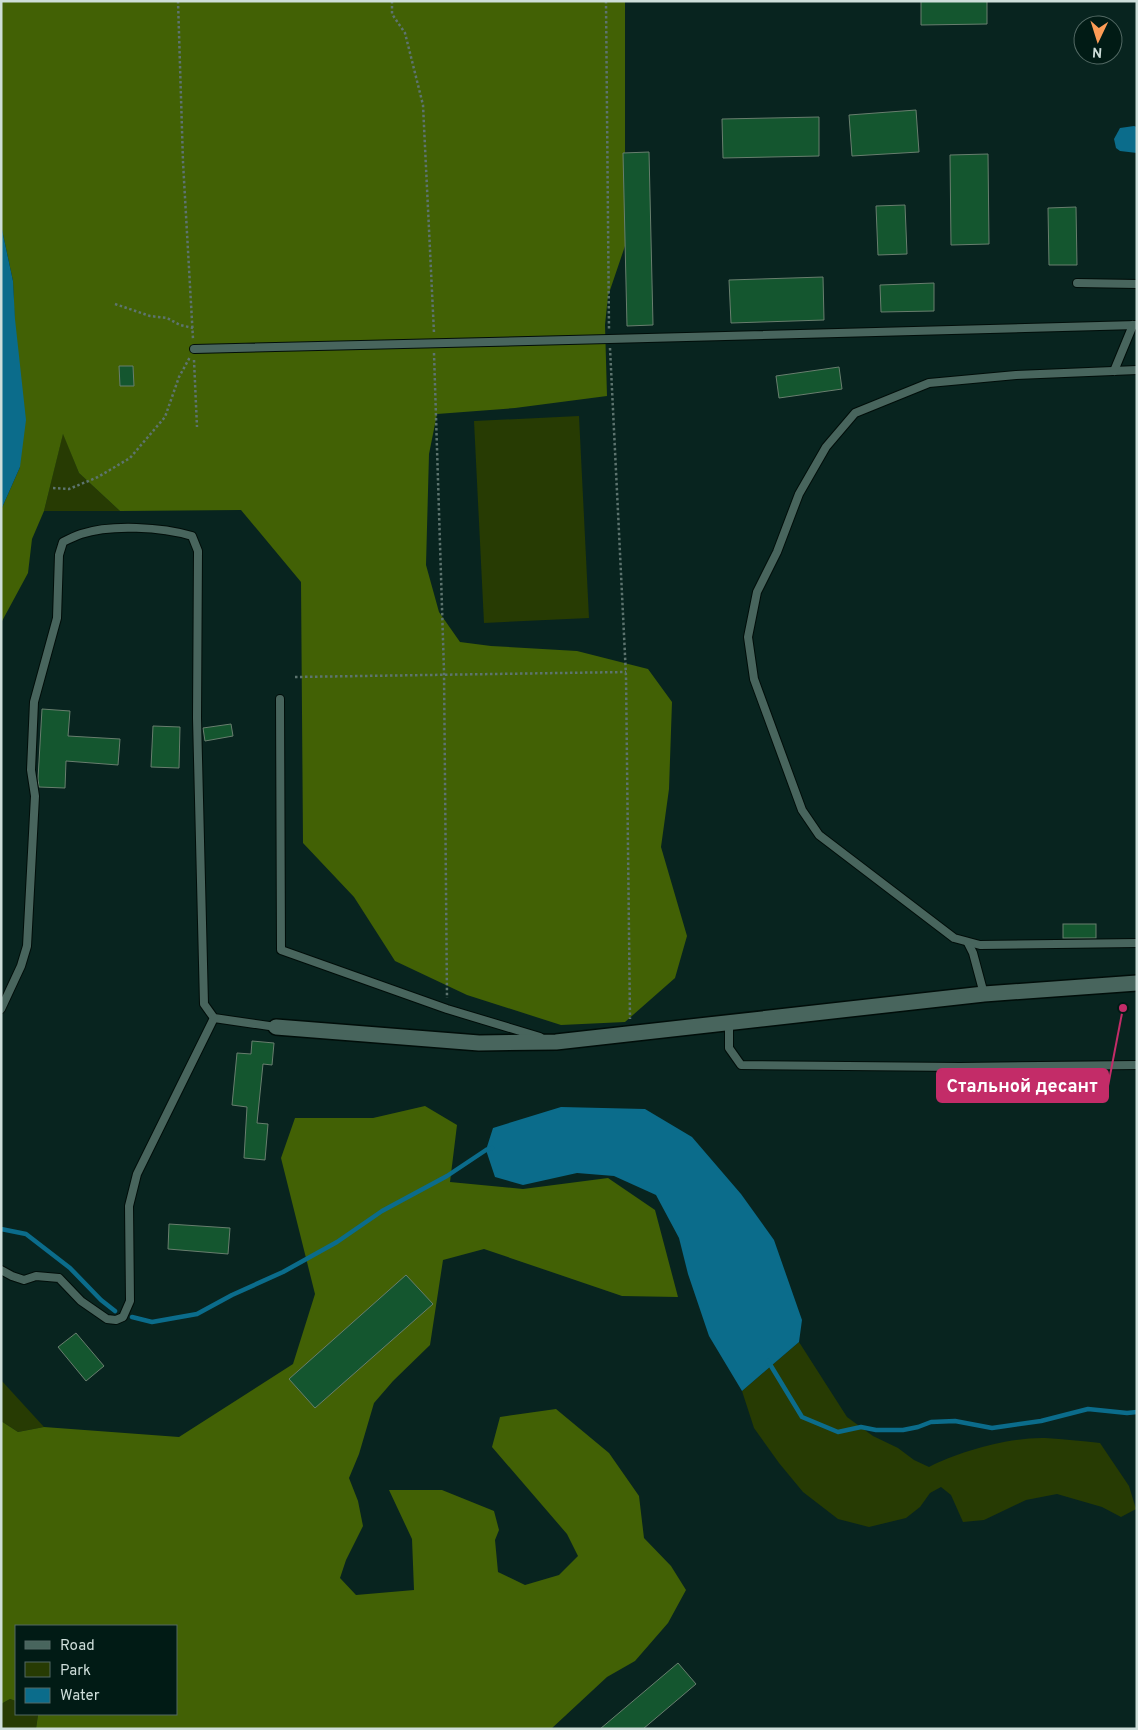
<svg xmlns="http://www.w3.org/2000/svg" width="1138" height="1730" font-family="Overpass,sans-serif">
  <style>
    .green { fill: #273b03 }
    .forest { fill: #426105 }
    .water { fill: #0b6c8b }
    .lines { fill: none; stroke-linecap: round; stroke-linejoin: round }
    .stream { stroke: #0b6c8b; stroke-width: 4.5 }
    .building { fill: #14562f; stroke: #687e6e }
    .lane-casing { stroke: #000d09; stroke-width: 10 }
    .street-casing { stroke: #000d09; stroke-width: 18 }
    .path { stroke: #5d746f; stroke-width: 2.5; stroke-dasharray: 2.5 2.5; stroke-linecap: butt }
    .lane { stroke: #48655d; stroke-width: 8 }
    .street { stroke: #48655d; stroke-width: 15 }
    .leader { fill: none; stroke: #c32c68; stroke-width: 2 }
    .callout-dot { fill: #c32c68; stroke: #011b15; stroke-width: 2 }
    .callout { fill: #c32c68; stroke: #c32c68; stroke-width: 2 }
    .callout-label { font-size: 18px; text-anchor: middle; font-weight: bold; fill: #fff }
  </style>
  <rect width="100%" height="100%" fill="#08241f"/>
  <g class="green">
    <path d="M579,416L589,618L484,623L474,421Z"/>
    <path d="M63,433L79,473L120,511H44Z"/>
    <path d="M799,1342L847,1417L873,1436L898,1448L914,1460L929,1467C959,1451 1011,1437 1045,1438C1064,1439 1082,1441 1100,1443L1129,1486L1136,1509L1121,1517L1102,1507L1057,1494L1026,1500L984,1520L963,1522L951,1495L941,1487L930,1493L920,1507L906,1518L869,1527L838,1519L803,1492L779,1463L754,1428L742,1391Z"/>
    <path d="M1,1380L44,1427L18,1432L1,1421Z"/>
    <path d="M10,1699L16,1701V1714L38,1715L36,1729H1V1704Z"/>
  </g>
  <g class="forest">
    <path d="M1,1H625V246L608,296L605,325L607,396L515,408L437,414L429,454L426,565L439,612L460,642L491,646L577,651L648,669L672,702L669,789L661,847L687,936L675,978L625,1022L561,1025L467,995L395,961L354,897L303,843L301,582L241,510L120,511L79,473L63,434L44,511L32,539L28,573L1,623V510L20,467L13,281L1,225Z"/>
    <path d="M425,1106L457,1125L450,1182L523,1189L608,1178L655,1210L678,1297L622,1296L484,1249L443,1260L430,1345L393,1381L374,1403L359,1454L349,1478L358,1501L363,1526L346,1560L340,1578L356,1595L414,1590L412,1539L389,1490H442L494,1511L499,1530L495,1540L498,1572L525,1585L559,1575L578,1556L567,1534L492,1447L500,1417L556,1409L609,1453L639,1496L644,1538L671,1566L686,1590L668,1623L635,1661L607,1677L551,1729H36L38,1715L36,1714H176V1626H16V1701L10,1699L1,1704V1421L18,1432L44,1427L179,1437L293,1364L315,1294L281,1158L295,1118H373Z"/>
  </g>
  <g class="water">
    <path d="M1134,126L1137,127V153L1120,151L1116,148L1114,139L1120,128Z"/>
    <path d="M1,225L13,281L15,319L26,420L20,467L1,510Z"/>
    <path d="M561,1107L645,1109L692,1137L741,1194L774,1240L802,1320L799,1342L742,1391L709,1336L688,1274L679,1238L656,1195L614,1176L577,1173L523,1185L495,1177L486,1150L493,1128Z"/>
  </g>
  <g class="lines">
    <g class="stream">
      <path d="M1,1229L26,1234L70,1268L101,1300L115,1311"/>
      <path d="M132,1317L152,1322L197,1314L232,1295L283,1272L337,1242L382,1211L447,1176L486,1150L492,1148"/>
      <path d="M768,1361L802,1417L838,1432L861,1427L876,1430H903L918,1427L931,1422L955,1421L992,1428L1041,1421L1088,1409L1127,1413L1137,1412"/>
    </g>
  </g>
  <g class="building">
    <path d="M921,1H987V24L921,25Z"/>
    <path d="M916,110L919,152L852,156L849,115Z"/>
    <path d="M819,117V156L723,158L722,119Z"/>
    <path d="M649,152L653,325L627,326L623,153Z"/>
    <path d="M988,154L989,244L951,245L950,155Z"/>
    <path d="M905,205L907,254L878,255L876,206Z"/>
    <path d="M1076,207L1077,265H1049L1048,208Z"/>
    <path d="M823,277L824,320L731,323L729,280Z"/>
    <path d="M934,283V311L881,312L880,285Z"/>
    <path d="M119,366H133L134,386H120Z"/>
    <path d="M839,367L842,389L779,398L776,376Z"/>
    <path d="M42,709L70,711L68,736L120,739L118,765L66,761L65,788L39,787L38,779Z"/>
    <path d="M231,724L233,736L205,741L203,728Z"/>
    <path d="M153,726L180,727L179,768L151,767Z"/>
    <rect x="1063" y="924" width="33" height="14"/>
    <path d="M252,1041L274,1043L272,1065L263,1064L257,1123L268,1124L265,1160L244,1158L247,1107L232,1105L237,1053L251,1054Z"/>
    <path d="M169,1224L230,1228L228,1254L168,1249Z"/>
    <path d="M406,1275L433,1304L315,1408L289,1379Z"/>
    <path d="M76,1333L104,1366L86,1381L58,1347Z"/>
    <path d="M678,1663L696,1684L643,1729H600Z"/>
  </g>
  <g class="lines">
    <defs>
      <g id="lane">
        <path d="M1077,283L1137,284"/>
        <path d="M194,349L609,339L1137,325"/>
        <path d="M1137,370L1016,375L929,383L855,413L826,447L799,494L777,552L757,592L748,637L754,679L802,810L819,835L954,938L980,945L1137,943"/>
        <path d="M1114,371L1133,325"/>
        <path d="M280,699L281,950L447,1009L540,1037"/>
        <path d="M968,943L973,953L984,994"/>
        <path d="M1,1009L21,966L27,946L35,796L31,770L34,702L57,618L59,555L63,542C69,539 75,536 81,534C111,524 162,527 192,536L198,551L197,718L204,1004L214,1018L276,1027"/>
        <path d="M729,1023V1048L741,1065L960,1067L1137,1065"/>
        <path d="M1,1270L12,1276L24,1280L36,1276L59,1278L81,1301L107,1319L116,1320L123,1317L130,1301L129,1206L137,1174L214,1018"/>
      </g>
      <path id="street" d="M276,1027L479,1043L556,1042L984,994L1137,983"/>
    </defs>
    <use href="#lane" class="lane-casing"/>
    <use href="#street" class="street-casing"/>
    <g class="path">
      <path d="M178,1L183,162L193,339"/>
      <path d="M392,1V14L405,33L423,105L434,333"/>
      <path d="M606,1L609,330"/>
      <path d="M115,304L150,316L167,318L180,325L193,328"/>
      <path d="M610,348L626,676L630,1019"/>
      <path d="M434,353L444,671L447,998"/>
      <path d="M194,360L197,427"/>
      <path d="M53,488L69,489L98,477L130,458L165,417L179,377L190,357"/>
      <path d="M295,677L626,672"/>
    </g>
    <use href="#lane" class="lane"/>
    <use href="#street" class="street"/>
  </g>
  <path class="leader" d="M1123 1008L1108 1086"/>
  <circle class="callout-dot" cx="1123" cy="1008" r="5"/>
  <rect class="callout" x="937" y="1069" width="171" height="33" rx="5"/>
  <g class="callout-label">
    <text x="1022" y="1092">Стальной десант</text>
  </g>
  <rect width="1138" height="1730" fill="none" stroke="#cededa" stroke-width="5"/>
  <rect x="15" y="1625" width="162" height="90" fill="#011b15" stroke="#536964"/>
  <rect x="25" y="1641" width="25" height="8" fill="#48655d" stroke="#536964"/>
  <text x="60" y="1650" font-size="15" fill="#cededa">Road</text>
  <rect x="25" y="1662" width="25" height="15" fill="#273b03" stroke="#536964"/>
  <text x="60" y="1675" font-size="15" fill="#cededa">Park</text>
  <rect x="25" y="1688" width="25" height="15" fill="#0b6c8b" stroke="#536964"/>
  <text x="60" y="1700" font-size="15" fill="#cededa">Water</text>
  <g transform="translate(1098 40) rotate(184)"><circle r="24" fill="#011b15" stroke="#536964"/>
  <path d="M0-4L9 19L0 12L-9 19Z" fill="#fd9c56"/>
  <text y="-8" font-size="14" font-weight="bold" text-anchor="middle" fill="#cededa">N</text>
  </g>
</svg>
